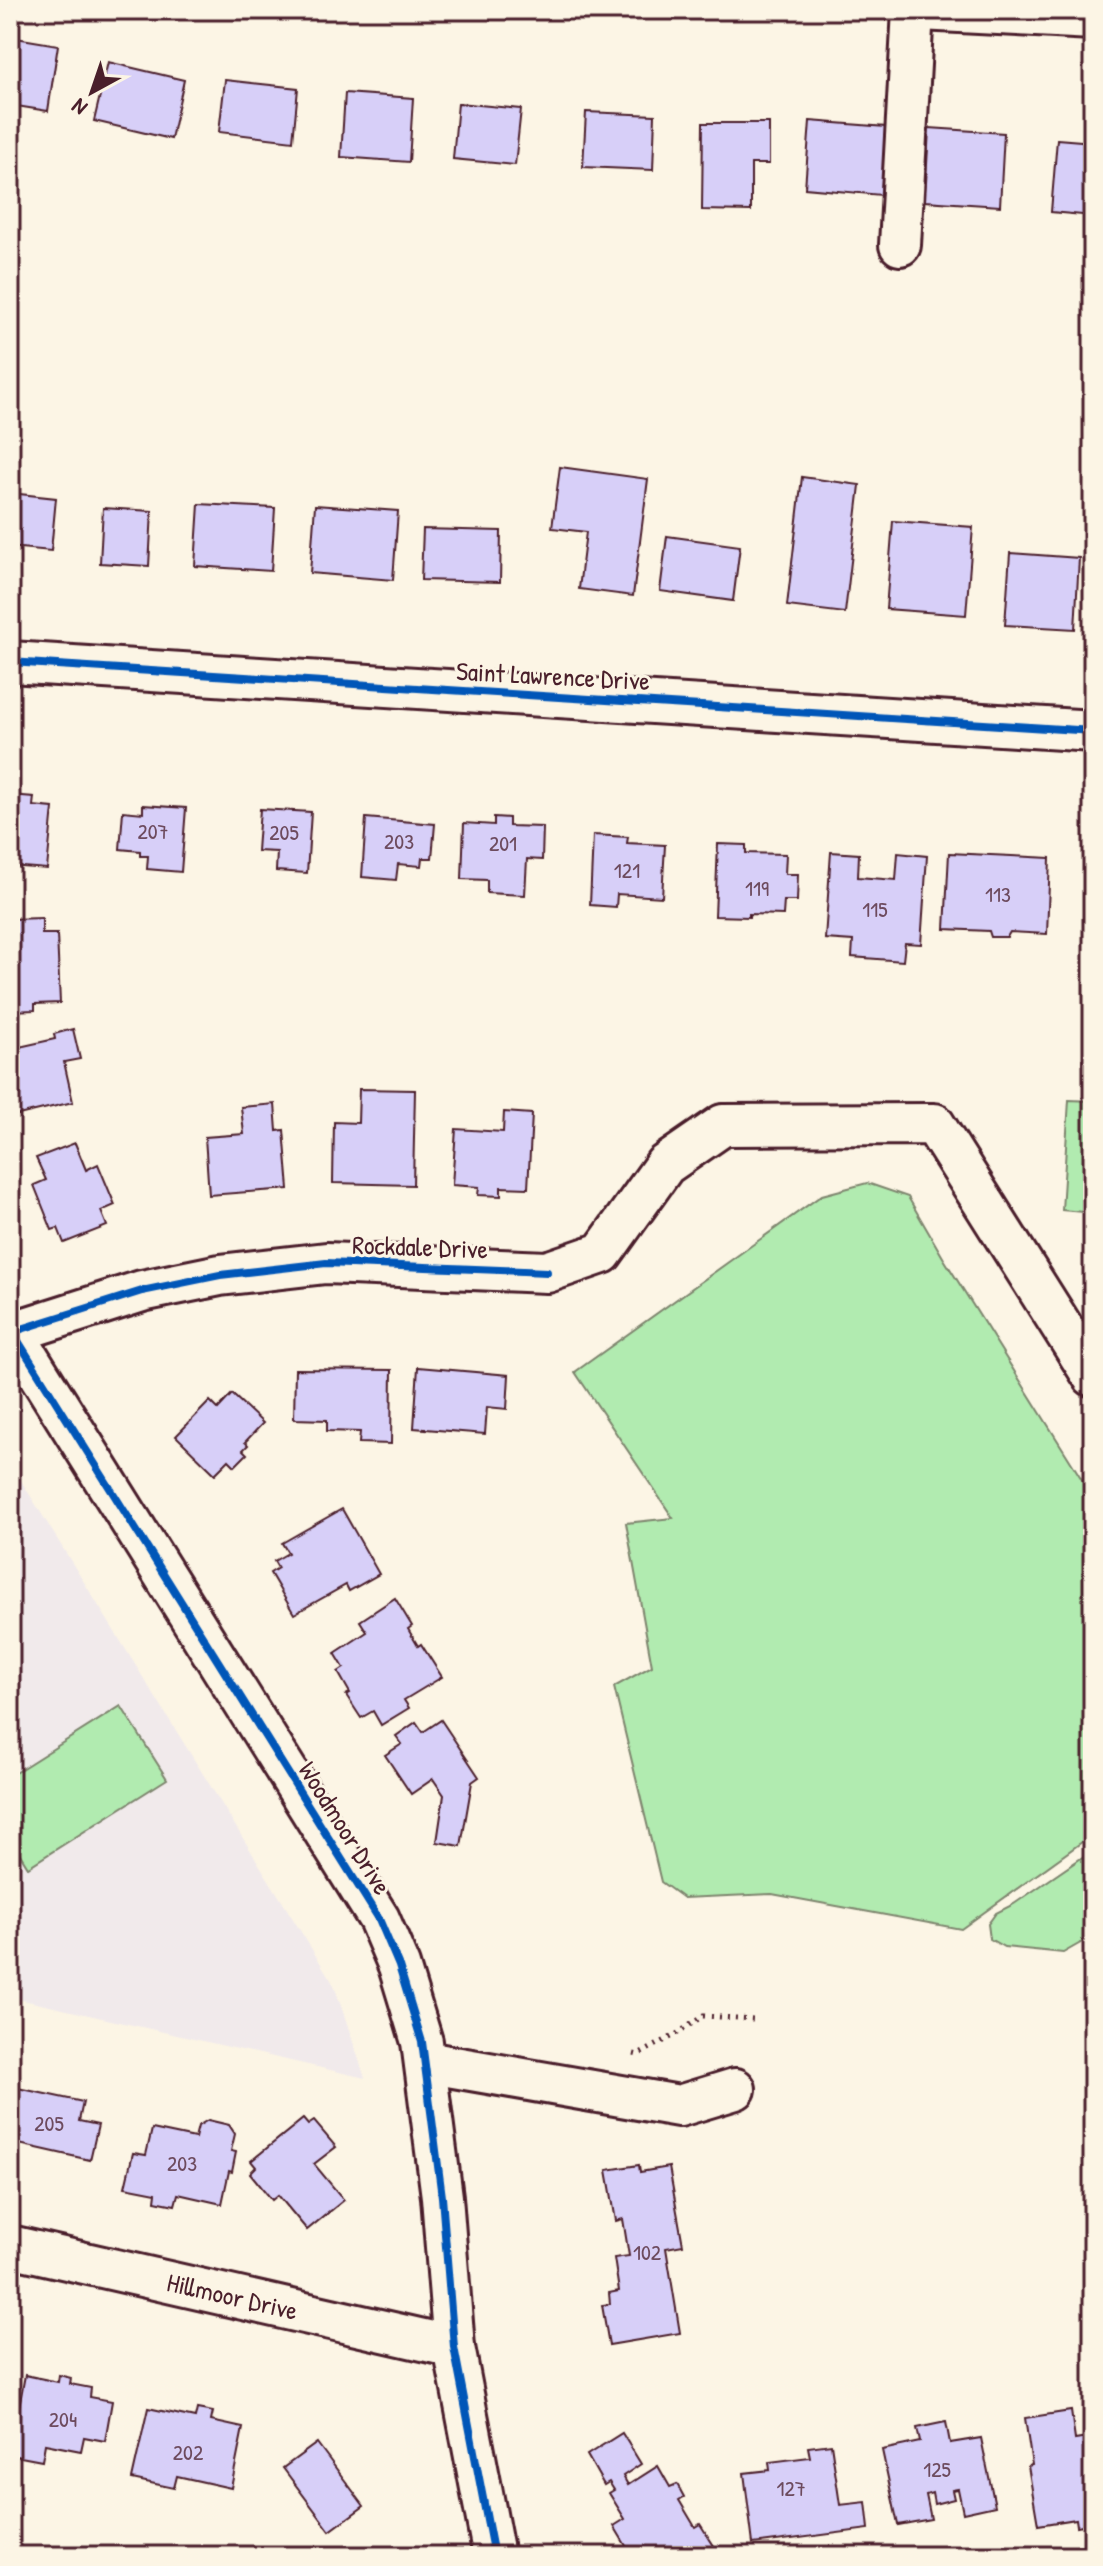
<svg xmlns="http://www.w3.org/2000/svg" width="1103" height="2566" font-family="'Patrick Hand',sans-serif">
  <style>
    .built { fill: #f1eaeb }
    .green { fill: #b1ebb0; stroke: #7e856e; stroke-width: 2 }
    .building { fill: #d7cff8; stroke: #4a1f2b; stroke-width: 2 }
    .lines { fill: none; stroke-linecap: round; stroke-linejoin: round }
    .minor-casing { stroke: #4a1f2b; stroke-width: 46 }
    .path { stroke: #4a1f2b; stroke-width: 5; stroke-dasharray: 2 6; stroke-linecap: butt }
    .minor { stroke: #fcf5e5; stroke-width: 40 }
    .cycleway-casing { stroke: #fcf5e5; stroke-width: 13 }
    .cycleway { stroke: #0057b8; stroke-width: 8 }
    .labels { text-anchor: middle; stroke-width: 6; stroke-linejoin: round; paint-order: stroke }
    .number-label { font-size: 22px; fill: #6d4b5e }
    .street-label { font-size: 26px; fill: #4a1f2b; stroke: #fcf5e5 }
  </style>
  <rect width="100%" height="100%" fill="#fcf5e5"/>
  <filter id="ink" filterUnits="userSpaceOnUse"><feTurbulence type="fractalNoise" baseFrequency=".0125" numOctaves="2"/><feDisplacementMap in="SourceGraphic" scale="16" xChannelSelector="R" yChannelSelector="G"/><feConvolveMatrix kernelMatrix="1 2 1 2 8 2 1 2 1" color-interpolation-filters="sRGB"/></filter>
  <g filter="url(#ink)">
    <path class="built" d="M10,1463L334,1985L365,2078L10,1997Z"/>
    <g class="green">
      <path d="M1069,1100L1093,1101V1213L1062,1210Z"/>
      <path d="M867,1183L908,1197L944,1259L1093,1497V1834L961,1929L772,1894L683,1898L661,1882L614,1687L652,1666L626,1523L673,1518L575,1372L822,1195Z"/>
      <path d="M121,1706L167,1779L28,1867L10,1838V1776Z"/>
      <path d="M1093,1850V1936L1063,1953L1004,1947L990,1939L988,1924L996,1913L1014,1904Z"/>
    </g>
    <g class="building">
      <path d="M10,37L58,45L48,111L10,105Z"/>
      <path d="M108,62L184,80L171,139L94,121Z"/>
      <path d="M225,80L298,88L293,141L219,132Z"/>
      <path d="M345,93L413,98L409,162L341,157Z"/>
      <path d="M458,103L521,109L515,165L453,159Z"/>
      <path d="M586,112L655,115L653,170L583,167Z"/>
      <path d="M810,121L886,127L881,195L805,188Z"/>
      <path d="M703,123H769V164H751V211L702,210Z"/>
      <path d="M929,128L1004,133L1000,206L925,201Z"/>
      <path d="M1057,139L1093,142V216L1051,212Z"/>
      <path d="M560,467L648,479L633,596L579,589L586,532L552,528Z"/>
      <path d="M802,477L860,485L845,613L787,606Z"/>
      <path d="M10,493L56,498L51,551L10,547Z"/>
      <path d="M199,504L275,508L271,571L195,566Z"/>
      <path d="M315,505L398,511L393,580L310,573Z"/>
      <path d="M103,508L152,511L149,566L100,563Z"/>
      <path d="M893,521L973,527L966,615L886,609Z"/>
      <path d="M423,529L501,531L500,582L421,580Z"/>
      <path d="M667,536L740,546L733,601L660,591Z"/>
      <path d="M1010,553L1079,558L1075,629L1005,625Z"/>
      <path d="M10,795L34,797L33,806L53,808L47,869L10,866Z"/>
      <path d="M143,805L186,808L181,872L147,869L148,856H140V851L120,849L123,811L143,813Z"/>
      <path d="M260,809L311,812L307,873L276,871L277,852L257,851Z"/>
      <path d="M494,817L509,818V826L543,827L542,860L527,859L525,895L487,893V880L462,879L464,823L494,825Z"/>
      <path d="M366,818L435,824L432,858H422L421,866L398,864L396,880L362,877Z"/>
      <path d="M593,835L628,837L627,843L665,845L662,897L617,894L616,907L590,905Z"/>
      <path d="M718,844L746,845V853L786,854L785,874H798L797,901H784L783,915L749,914V917L715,916Z"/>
      <path d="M831,852L859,854L858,877L896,880L898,853L927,856L921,944L905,943L903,961L852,957L853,941L825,939Z"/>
      <path d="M949,853L1050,858L1047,934L1010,932L1007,937H991L989,931L945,929Z"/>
      <path d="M42,918V934H57L60,1003L35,1004V1010L10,1011V919Z"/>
      <path d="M73,1029L80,1059L64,1062L73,1102L10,1117V1049L55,1039L54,1034Z"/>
      <path d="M359,1089L415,1090L413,1185L333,1183L334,1122L358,1123Z"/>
      <path d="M275,1104L277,1131L284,1130L289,1189L209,1195L205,1137L244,1134L241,1107Z"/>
      <path d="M504,1112L532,1114L528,1188L501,1187V1196L478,1195L479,1187L452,1185L456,1129L503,1132Z"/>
      <path d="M75,1143L86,1170L98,1164L115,1205L101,1211L107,1226L64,1243L58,1228L52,1230L34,1185L46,1180L36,1158Z"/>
      <path d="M418,1367L509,1375L507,1409L487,1407L485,1434L414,1428Z"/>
      <path d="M295,1369L392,1370L391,1444L359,1443L360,1432L327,1431V1420L294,1419Z"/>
      <path d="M232,1394L263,1423L245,1442L248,1445L243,1450L247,1454L235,1466L229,1460L215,1474L176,1436L210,1401L218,1409Z"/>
      <path d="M342,1509L379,1574L349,1591L346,1585L294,1614L270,1573L278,1568L274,1561L288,1553L282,1543Z"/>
      <path d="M395,1598L412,1626L408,1629L418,1646L421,1644L442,1677L404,1700L409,1708L381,1725L373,1711L361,1718L346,1695L350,1693L338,1672L344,1668L335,1653L367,1632L360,1621Z"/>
      <path d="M441,1720L479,1777L472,1782L461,1846L437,1842L444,1795L433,1779L411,1794L385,1755L402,1744L396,1736L416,1722L423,1732Z"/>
      <path d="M13,2087L83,2102L79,2121L98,2125L90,2160L10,2142V2103Z"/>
      <path d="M303,2119L308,2125L314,2121L336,2147L314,2164L344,2200L307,2230L278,2195L272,2200L250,2173L256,2167L251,2161Z"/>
      <path d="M208,2120L229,2125L235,2134L231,2151L236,2152L232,2172L229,2171L222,2204L178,2194L175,2205L155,2201L156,2193L125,2187L133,2153L146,2155L152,2129L195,2138L198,2126Z"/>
      <path d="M639,2165L640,2172L669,2167L683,2245L666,2248L680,2333L609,2345L602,2305L610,2304L609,2293L619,2291L614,2258L629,2256L623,2219L616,2221L607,2170Z"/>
      <path d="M25,2375L58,2382L59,2375L71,2378L70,2384L91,2388L90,2397L112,2401L105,2441L84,2437L81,2451L45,2444L42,2461L10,2455Z"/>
      <path d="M148,2408L195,2418L197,2409L213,2412L211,2421L243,2428L231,2488L177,2476L174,2488L132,2479Z"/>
      <path d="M1071,2411L1075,2440L1093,2437V2523L1077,2526L1076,2519L1038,2525L1028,2466L1032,2465L1025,2418Z"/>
      <path d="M946,2422L950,2443L981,2438L995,2506L963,2513L958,2489L952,2490L954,2499L934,2504L932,2493L926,2495L931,2519L898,2525L882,2450L920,2442L917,2428Z"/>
      <path d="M622,2433L641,2464L623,2476L628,2485L658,2466L670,2487L677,2484L684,2497L679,2500L695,2527L700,2524L716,2549L710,2553L712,2556H632L614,2526L625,2519L609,2493L614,2490L609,2482L604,2485L587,2455Z"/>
      <path d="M317,2443L364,2506L330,2531L283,2468Z"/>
      <path d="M831,2444L840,2505L866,2502L869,2529L753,2544L744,2473L770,2470L769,2462L810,2457L808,2447Z"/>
    </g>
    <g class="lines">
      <defs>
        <g id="minor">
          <path d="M920,10L1093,19"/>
          <path d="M900,245L913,10"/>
          <path d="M10,662L1093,731"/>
          <path d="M10,1328L379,1919L399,1966L422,2042L442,2197L454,2347L494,2556"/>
          <path d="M10,1333L142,1291L220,1275L326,1263L547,1272L602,1253L665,1165L723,1125L934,1124L1093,1376"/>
          <path d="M425,2062L679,2106L735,2089"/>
          <path id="s1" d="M10,2246L454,2347"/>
        </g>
      </defs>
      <use href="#minor" class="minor-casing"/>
      <path class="path" d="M634,2054L638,2055L675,2035L703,2016L754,2019"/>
      <use href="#minor" class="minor"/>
      <defs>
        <g id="cycleway">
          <path d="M10,662L1093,731"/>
          <path d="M10,1328L379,1919L399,1966L422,2042L442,2197L454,2347L494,2556"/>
          <path d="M12,1332L142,1291L220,1275L326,1263L547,1272"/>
        </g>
      </defs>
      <use href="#cycleway" class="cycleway-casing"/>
      <use href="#cycleway" class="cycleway"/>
    </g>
  </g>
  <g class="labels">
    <g class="number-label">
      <text x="153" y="839">207</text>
      <text x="284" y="840">205</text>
      <text x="399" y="849">203</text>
      <text x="503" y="851">201</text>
      <text x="627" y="878">121</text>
      <text x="757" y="896">119</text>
      <text x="998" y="902">113</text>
      <text x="875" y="917">115</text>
      <text x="49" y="2131">205</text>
      <text x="182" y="2171">203</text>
      <text x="647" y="2260">102</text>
      <text x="63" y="2427">204</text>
      <text x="188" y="2460">202</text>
      <text x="937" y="2477">125</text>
      <text x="791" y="2496">127</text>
    </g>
    <g class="street-label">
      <text transform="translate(553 676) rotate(3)" y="9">Saint Lawrence Drive</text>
      <text transform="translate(420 1247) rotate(2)" y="9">Rockdale Drive</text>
      <text transform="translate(345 1828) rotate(58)" y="9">Woodmoor Drive</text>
      <text dy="9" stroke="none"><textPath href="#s1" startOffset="228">Hillmoor Drive</textPath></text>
    </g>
  </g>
  <rect width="1103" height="2566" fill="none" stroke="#fcf5e5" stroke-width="40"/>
  <rect x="20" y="20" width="1063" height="2526" fill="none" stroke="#4a1f2b" stroke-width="3" filter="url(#ink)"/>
  <g transform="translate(92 92) rotate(220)" stroke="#fcf5e5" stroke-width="6" paint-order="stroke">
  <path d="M0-6L14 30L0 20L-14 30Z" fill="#4a1f2b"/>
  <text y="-12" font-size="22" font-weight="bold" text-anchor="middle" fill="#4a1f2b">N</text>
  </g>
</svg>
